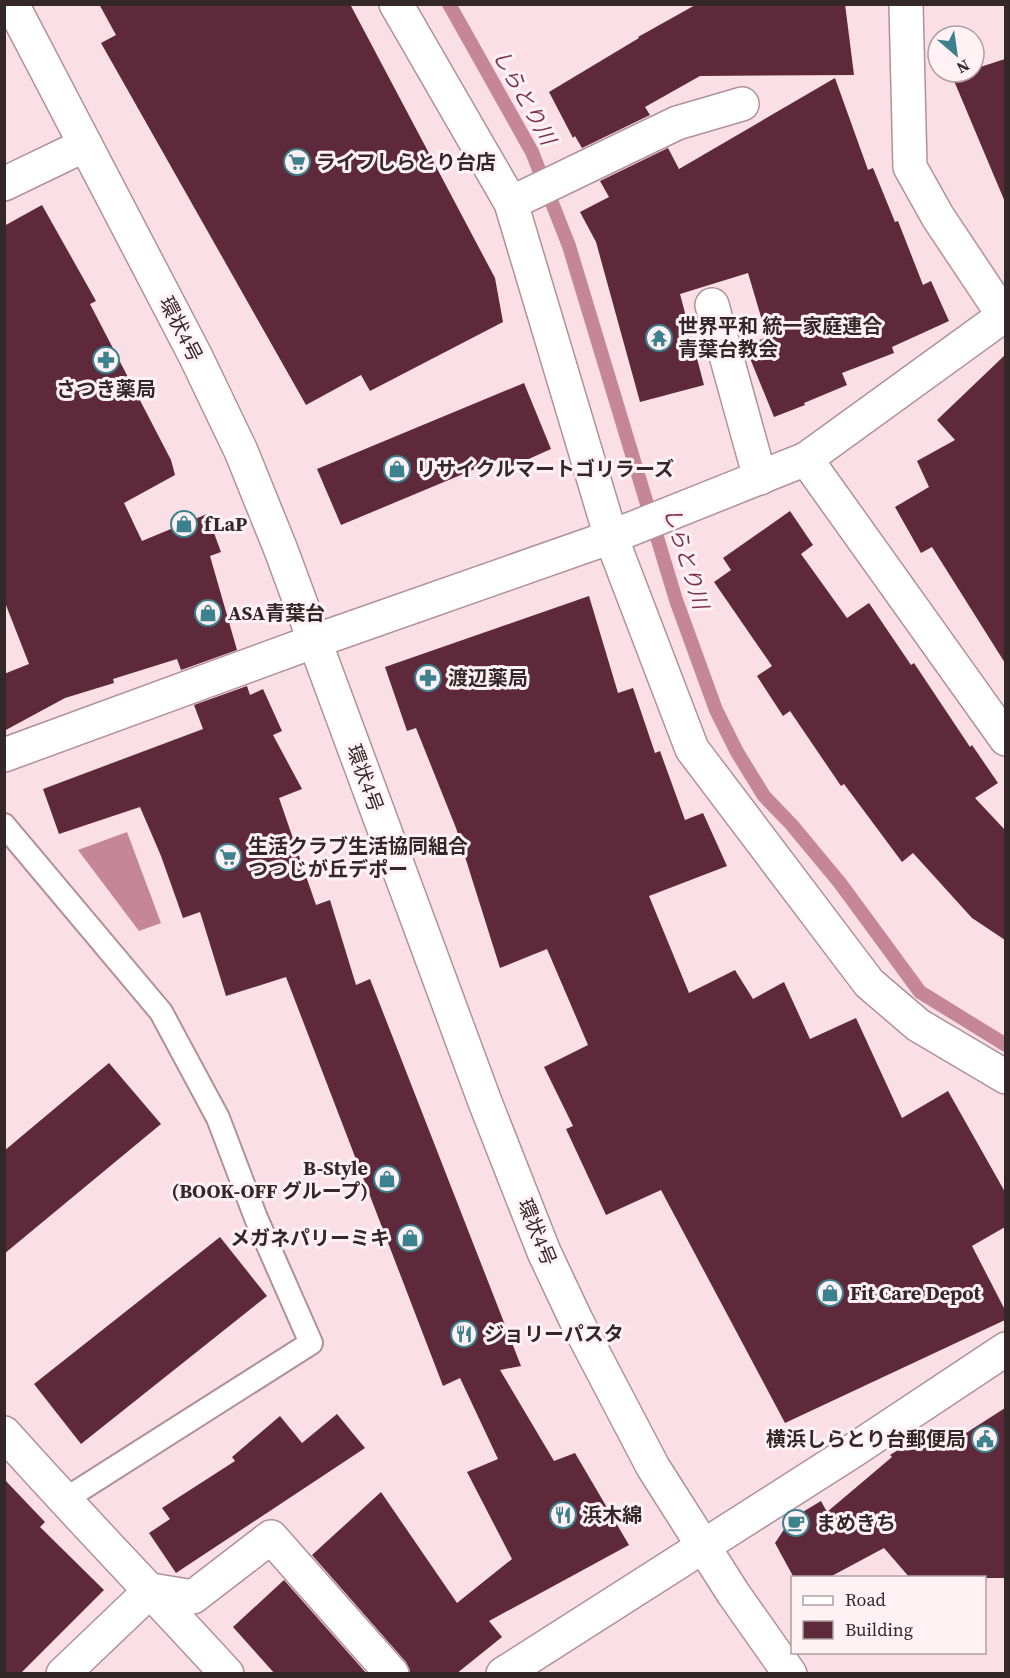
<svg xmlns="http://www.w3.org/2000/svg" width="1010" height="1678" font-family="'Source Serif 4','Noto Sans JP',serif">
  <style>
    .water { fill: #c58798 }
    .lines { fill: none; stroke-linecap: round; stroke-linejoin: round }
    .stream { stroke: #c58798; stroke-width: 14 }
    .building { fill: #5e293b }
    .service-casing { stroke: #b19199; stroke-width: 26 }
    .minor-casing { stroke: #b19199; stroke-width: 36 }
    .primary-casing { stroke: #b19199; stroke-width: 36 }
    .service { stroke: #fff; stroke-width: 22 }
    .minor { stroke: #fff; stroke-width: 33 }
    .primary { stroke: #fff; stroke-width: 33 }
    .labels { text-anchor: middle; stroke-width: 6; stroke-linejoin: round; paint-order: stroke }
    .poi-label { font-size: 20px; font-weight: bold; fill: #34272a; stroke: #fff1f4; text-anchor: start }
    .street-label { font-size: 20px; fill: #34272a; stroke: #fff1f4 }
    .water-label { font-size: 21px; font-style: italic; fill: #7e324c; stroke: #fff1f4 }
  </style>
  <rect width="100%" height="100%" fill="#fbdfe6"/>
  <path class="water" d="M127,832L161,923L139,931L78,850Z"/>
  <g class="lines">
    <path class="stream" d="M449,4L532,152L569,246L676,600L716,710L737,752L764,796L791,824L840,883L920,992L1006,1045"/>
  </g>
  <g class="building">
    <path d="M99,4H350L495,278L503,322L370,391L361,375L306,405L101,43L116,35Z"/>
    <path d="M697,4H845L854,75L700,76L645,107L650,115L582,148L575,136L573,138L549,92L639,38L638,37Z"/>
    <path d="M1005,59V202L952,76L964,72H974V69Z"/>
    <path d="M835,78L868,170L873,168L895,222L898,221L923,285L931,281L949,321L892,347L894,353L842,373L847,385L804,403L805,405L774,417L745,346L767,337L748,273L680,294L704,385L640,402L596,242L580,212L609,197L600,181L668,148L679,169Z"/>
    <path d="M42,205L96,301L90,304L171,460L175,475L124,503L142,541L207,514L221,552L210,556L237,650L181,670L177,659L113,679L114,683L65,698L4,731V674L29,664L4,600V226Z"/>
    <path d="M1005,355V663L932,547L921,553L895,507L929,487L917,461L955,440L937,420Z"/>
    <path d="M524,383L551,449L504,470L499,459L341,525L317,469Z"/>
    <path d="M790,511L813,545L801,554L847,618L869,603L911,665L914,663L970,747L972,745L998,783L975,798L1005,830V940L972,918L913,853L902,862L844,784L841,786L790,711L783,716L757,676L772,666L714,582L731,570L723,558Z"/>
    <path d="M589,596L618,693L633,688L655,753L660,751L685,820L703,813L727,866L649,896L689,993L735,970L753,999L784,982L810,1039L856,1018L902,1118L948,1091L1005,1192V1227L972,1246L1005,1310V1320L785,1423L661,1190L606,1215L566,1129L573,1126L544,1067L588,1045L547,949L500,968L456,828L416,728L407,731L385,667Z"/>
    <path d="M247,686L250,695L263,689L282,731L273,735L302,789L279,798L316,905L330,900L356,985L370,979L521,1366L500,1370L554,1461L575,1453L629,1545L489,1621L502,1637L456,1674H410V1670L406,1662L312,1555L381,1492L457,1603L512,1559L467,1472L498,1459L460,1378L443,1386L286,977L226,996L200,912L183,918L161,856L140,807L59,834L43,789L203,729L194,705Z"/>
    <path d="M109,1063L161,1124L4,1254V1151Z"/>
    <path d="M220,1237L267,1296L81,1444L34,1384Z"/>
    <path d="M1005,1408V1578H910L884,1548L828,1578H794L775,1543L791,1519L821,1501L827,1512L892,1457L890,1455L926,1433L938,1451Z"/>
    <path d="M337,1414L365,1448L176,1573L149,1533L170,1519L162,1508L235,1461L232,1457L280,1416L302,1443Z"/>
    <path d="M4,1479L45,1522L40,1527L104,1590L20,1674H4Z"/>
    <path d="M284,1580L367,1674H275L233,1627Z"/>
  </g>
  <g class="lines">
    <defs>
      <path id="service" d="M4,825L161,1012L218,1118L256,1218L311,1343L64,1500"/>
      <g id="minor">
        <path d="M396,4L511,203L611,537L692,749L869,983L918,1025L1006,1077"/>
        <path d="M906,4L910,167L938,217L1006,319"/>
        <path d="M4,184L85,145"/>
        <path d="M511,203L677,123L742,104"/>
        <path d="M712,305L760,478"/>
        <path d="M806,459L1006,739"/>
        <path d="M4,755L315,641L611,537L806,459L1006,314"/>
        <path d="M4,1433C77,1515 153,1593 227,1674"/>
        <path d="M63,1674L151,1590L193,1597L271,1537L392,1674"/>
        <path d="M503,1674L851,1452L1006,1349"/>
      </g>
      <path id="primary" d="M12,4L195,355L241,451L281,550L485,1102L544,1252L576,1320L653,1467L733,1593L790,1674"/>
    </defs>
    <use href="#service" class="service-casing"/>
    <use href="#minor" class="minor-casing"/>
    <use href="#primary" class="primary-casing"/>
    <use href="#service" class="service"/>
    <use href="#minor" class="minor"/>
    <use href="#primary" class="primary"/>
  </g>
  <defs>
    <symbol id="supermarket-ring" viewBox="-11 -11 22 22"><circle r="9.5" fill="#fff1f4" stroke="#3c818e" stroke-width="1.5"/><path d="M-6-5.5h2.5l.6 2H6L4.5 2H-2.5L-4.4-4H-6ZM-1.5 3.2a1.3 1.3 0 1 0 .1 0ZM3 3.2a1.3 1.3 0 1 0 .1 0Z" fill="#3c818e"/></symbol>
    <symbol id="temple-ring" viewBox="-11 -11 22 22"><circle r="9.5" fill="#fff1f4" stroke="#3c818e" stroke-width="1.5"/><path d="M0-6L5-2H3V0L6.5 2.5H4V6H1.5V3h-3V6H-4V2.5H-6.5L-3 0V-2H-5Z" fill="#3c818e"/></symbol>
    <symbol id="pharmacy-ring" viewBox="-11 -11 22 22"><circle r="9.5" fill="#fff1f4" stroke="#3c818e" stroke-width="1.5"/><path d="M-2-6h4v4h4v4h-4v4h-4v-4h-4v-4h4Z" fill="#3c818e"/></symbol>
    <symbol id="shop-ring" viewBox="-11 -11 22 22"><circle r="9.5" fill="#fff1f4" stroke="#3c818e" stroke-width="1.5"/><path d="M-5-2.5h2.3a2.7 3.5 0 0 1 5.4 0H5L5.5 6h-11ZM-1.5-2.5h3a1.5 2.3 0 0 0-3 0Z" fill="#3c818e"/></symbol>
    <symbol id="restaurant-ring" viewBox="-11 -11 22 22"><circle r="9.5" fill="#fff1f4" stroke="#3c818e" stroke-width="1.5"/><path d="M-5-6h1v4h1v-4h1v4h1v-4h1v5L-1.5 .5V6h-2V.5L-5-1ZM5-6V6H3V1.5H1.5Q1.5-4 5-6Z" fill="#3c818e"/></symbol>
    <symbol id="civic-ring" viewBox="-11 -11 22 22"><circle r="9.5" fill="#fff1f4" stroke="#3c818e" stroke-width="1.5"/><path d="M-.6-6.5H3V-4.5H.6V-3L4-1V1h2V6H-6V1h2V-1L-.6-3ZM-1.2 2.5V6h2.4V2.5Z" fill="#3c818e"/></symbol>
    <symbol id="cafe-ring" viewBox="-11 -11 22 22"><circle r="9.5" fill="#fff1f4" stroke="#3c818e" stroke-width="1.5"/><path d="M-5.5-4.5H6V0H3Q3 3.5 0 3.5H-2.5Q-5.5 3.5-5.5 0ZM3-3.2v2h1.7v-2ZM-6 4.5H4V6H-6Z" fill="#3c818e"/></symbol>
  </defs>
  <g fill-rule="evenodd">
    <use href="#supermarket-ring" x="282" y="147" width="30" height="30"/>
    <use href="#temple-ring" x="644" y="323" width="30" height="30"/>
    <use href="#pharmacy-ring" x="91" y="345" width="30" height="30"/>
    <use href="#shop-ring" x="382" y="454" width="30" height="30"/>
    <use href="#shop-ring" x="169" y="509" width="30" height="30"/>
    <use href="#shop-ring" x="193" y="598" width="30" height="30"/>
    <use href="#pharmacy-ring" x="413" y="663" width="30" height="30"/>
    <use href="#supermarket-ring" x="213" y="842" width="30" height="30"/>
    <use href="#shop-ring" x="372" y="1164" width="30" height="30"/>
    <use href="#shop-ring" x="395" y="1223" width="30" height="30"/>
    <use href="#shop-ring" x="815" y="1278" width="30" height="30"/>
    <use href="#restaurant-ring" x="449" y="1319" width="30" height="30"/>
    <use href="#civic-ring" x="970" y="1424" width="30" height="30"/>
    <use href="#restaurant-ring" x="548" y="1500" width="30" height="30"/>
    <use href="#cafe-ring" x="781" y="1508" width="30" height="30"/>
  </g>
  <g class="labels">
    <g class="poi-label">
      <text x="316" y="169">ライフしらとり台店</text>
      <text x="678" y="333">世界平和 統一家庭連合<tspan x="678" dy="23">青葉台教会</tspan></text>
      <text x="106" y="396" text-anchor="middle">さつき薬局</text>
      <text x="416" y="476">リサイクルマートゴリラーズ</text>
      <text x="204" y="531">fLaP</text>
      <text x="228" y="620">ASA青葉台</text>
      <text x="448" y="685">渡辺薬局</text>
      <text x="248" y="853">生活クラブ生活協同組合<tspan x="248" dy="23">つつじが丘デポー</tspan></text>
      <text x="368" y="1175" text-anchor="end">B-Style<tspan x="368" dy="23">(BOOK-OFF グループ)</tspan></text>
      <text x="390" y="1245" text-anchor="end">メガネパリーミキ</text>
      <text x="850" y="1300">Fit Care Depot</text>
      <text x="484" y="1341">ジョリーパスタ</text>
      <text x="966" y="1446" text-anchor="end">横浜しらとり台郵便局</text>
      <text x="582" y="1522">浜木綿</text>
      <text x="816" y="1530">まめきち</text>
    </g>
    <g class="street-label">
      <text transform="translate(181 329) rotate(63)" y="7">環状4号</text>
      <text transform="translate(365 778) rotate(70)" y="7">環状4号</text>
      <text transform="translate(537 1232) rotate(68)" y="7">環状4号</text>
    </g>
    <g class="water-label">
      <text transform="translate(524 97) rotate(61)" y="7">しらとり川</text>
      <text transform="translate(686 558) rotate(73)" y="7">しらとり川</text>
    </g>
  </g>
  <rect width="1010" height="1678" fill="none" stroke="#34272a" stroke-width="12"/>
  <rect x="791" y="1576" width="195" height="78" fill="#fff1f4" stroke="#aea0a3" stroke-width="1.5"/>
  <rect x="803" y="1596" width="30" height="9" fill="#ffffff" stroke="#aea0a3" stroke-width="1.5"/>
  <text x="845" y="1606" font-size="18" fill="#34272a">Road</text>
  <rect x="803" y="1621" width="30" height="18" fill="#5e293b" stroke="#aea0a3" stroke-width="1.5"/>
  <text x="845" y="1636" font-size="18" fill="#34272a">Building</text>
  <g transform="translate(956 54) rotate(151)"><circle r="28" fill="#fff1f4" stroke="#aea0a3" stroke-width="1.5"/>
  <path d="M0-4.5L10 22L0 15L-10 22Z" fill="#3c818e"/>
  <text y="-9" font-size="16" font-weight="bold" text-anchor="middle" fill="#34272a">N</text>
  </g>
</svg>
